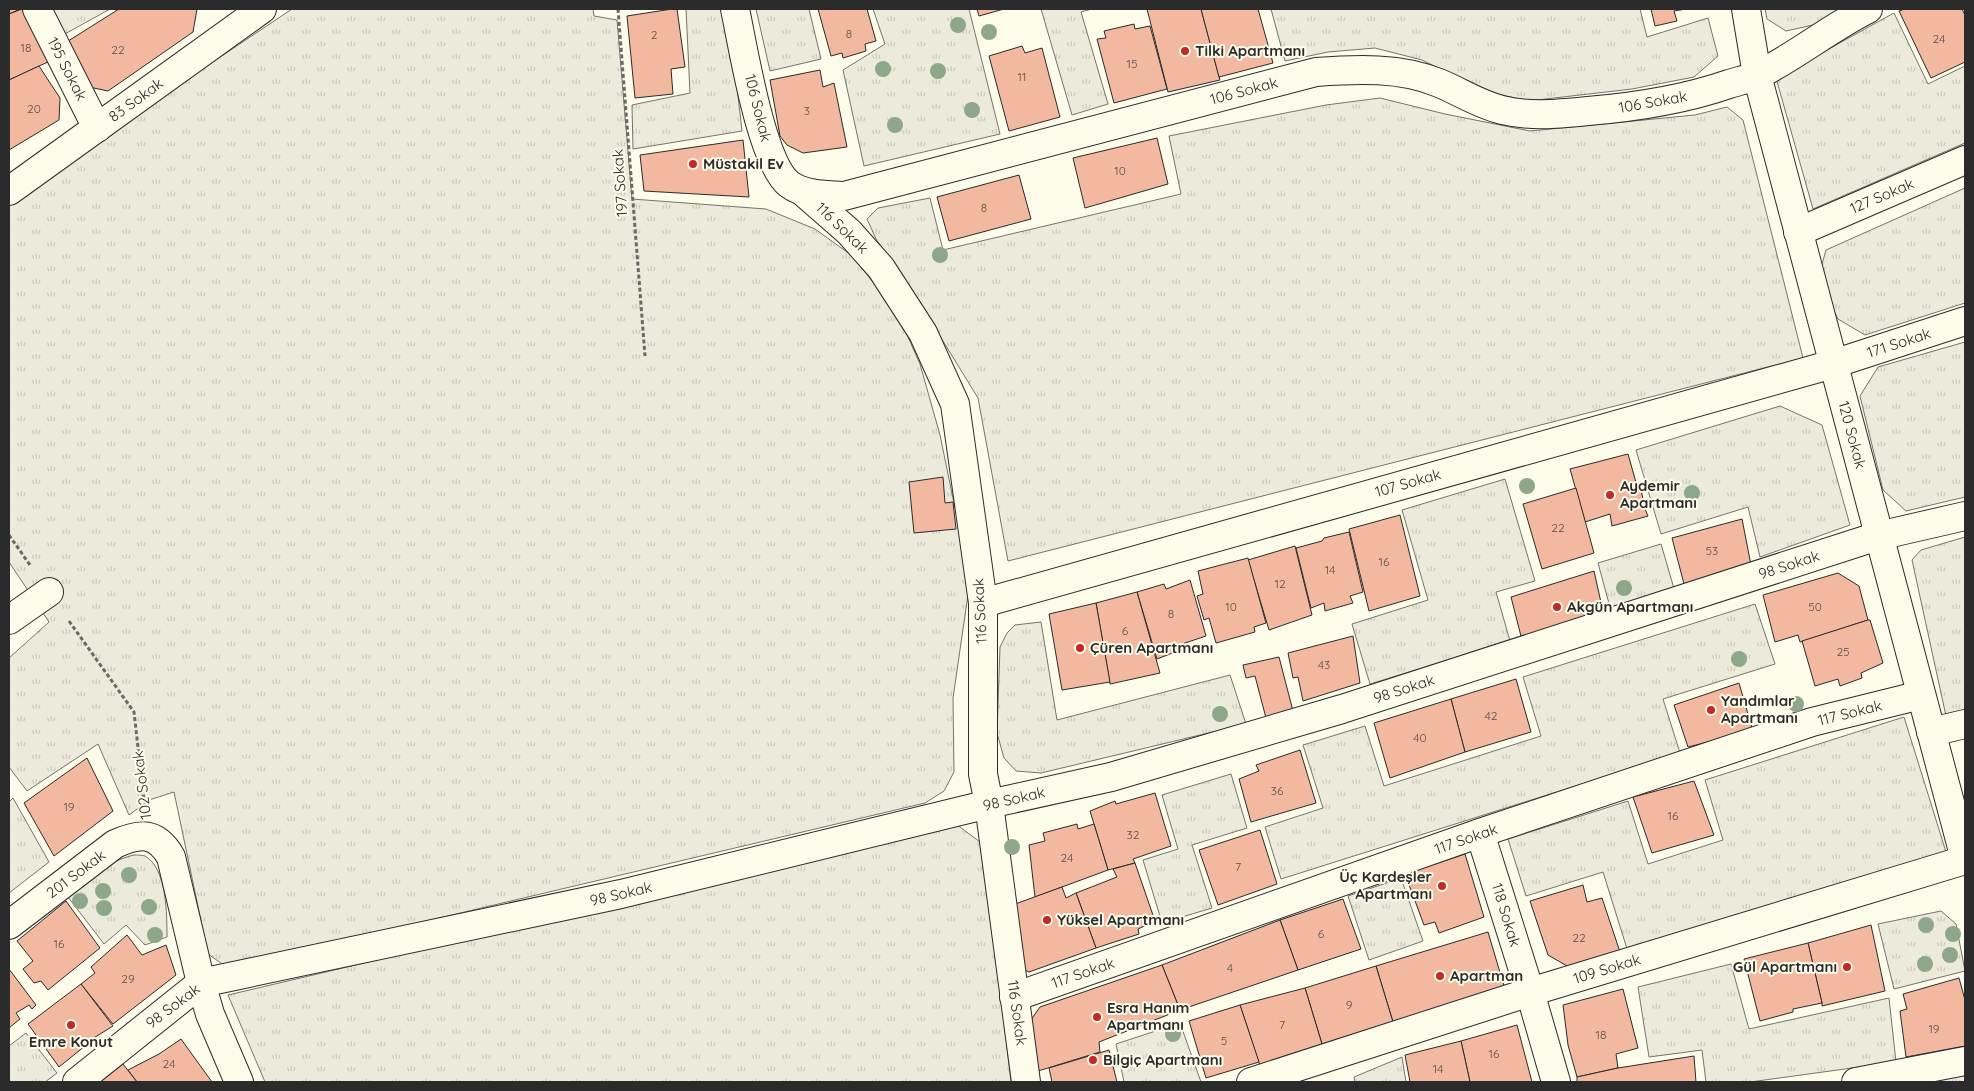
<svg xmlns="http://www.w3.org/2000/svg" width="1974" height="1091" font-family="Quicksand,sans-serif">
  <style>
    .grass { fill: url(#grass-tufts); stroke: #74746e }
    .building { fill: #f2b8a0; stroke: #2b2b2b }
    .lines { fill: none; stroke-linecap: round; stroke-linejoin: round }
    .minor-casing { stroke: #2b2b2b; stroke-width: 30 }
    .path { stroke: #6a6964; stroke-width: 3; stroke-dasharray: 4 2.5; stroke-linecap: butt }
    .minor { stroke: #fdfbea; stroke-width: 28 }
    .tree { fill: #8ea78a }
    .poi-dot { fill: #c62828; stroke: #fdfbea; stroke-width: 2 }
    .labels { text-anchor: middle; stroke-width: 4; stroke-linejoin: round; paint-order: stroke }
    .number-label { font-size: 12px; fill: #5d4e48 }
    .poi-label { font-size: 15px; font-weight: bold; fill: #2b2b2b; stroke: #fdfbea; text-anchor: start }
    .street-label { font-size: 15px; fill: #2b2b2b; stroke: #fdfbea }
  </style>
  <defs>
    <pattern id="grass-tufts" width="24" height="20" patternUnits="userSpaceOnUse" patternTransform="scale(1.25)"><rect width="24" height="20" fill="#ecebdb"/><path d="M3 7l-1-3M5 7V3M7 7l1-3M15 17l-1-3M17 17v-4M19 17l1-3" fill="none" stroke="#cbcabc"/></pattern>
  </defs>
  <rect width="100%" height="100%" fill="#fdfbea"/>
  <g class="grass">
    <path d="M49,9H110L63,35Z"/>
    <path d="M292,9H593L594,16L617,20L632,199L766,209L815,229L851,255L896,310L920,364L940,435L970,581L953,698L954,772L944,791L925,803L228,968L208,954L174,792L149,800L129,815L98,744L27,791L9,767V658L49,622L9,562V201L126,120Z"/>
    <path d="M686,9H728L742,131L633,149L632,105L690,93Z"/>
    <path d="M756,9H809L821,59L770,71Z"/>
    <path d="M873,9H969L1000,134L864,166L843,70L885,44Z"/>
    <path d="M1041,9H1092L1081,12L1108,104L1072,115Z"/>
    <path d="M1271,9H1640L1647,37L1708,18L1718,56L1694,77L1632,89L1528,101L1484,91L1422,60L1375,48L1328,52L1285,61Z"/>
    <path d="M1765,9H1843L1813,25L1786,31L1767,19Z"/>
    <path d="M1894,13L1928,84L1965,66V143L1813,209L1776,78Z"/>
    <path d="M1380,98L1445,114L1530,131L1695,115L1727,107L1743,120L1803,358L1008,561L978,398L906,281L876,239L867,219L878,208L930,198L943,250L1181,194L1169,136L1326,105Z"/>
    <path d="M1965,188V303L1865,335L1838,319L1829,301L1821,268L1826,250Z"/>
    <path d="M1965,342V497L1906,511L1883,490L1860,396L1878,367Z"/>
    <path d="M1780,406L1822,425L1850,525L1760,557L1748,507L1661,534L1636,450Z"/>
    <path d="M1505,479L1535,581L1496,592L1510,641L1370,684L1352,624L1428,600L1402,510Z"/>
    <path d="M1965,537V713L1946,716L1912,560L1921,550Z"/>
    <path d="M1661,544L1675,592L1611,611L1598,563Z"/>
    <path d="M1755,604L1775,664L1663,699L1680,753L1281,879L1265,827L1323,808L1303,745L1365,726L1384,786L1541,736L1523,677Z"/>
    <path d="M1041,622L1057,720L1230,675L1246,724L1041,773L1016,771L1004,758L997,733L1000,647L1007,633L1015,625Z"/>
    <path d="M1904,717L1946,852L1628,952L1603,872L1526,896L1508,839L1628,801L1648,864L1723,840L1705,780Z"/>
    <path d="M1231,774L1247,828L1192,845L1212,908L1162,923L1143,860L1178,849L1162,795Z"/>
    <path d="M13,798L49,862L9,893V802Z"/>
    <path d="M956,824L984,845L1011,1082H265L228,995Z"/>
    <path d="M134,855C137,855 142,855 145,856C167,868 167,916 167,937L145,945L126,925L104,944L68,897C88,880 107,861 134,855Z"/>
    <path d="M1401,878L1423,941L1369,960L1348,896Z"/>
    <path d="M1941,911L1956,924L1965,971L1894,989L1878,924Z"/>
    <path d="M1731,964L1749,1029L1889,998L1896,1062L1750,1082H1706L1702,1050L1649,1057L1638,987Z"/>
    <path d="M1180,1023L1201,1082H1124L1116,1044Z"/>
    <path d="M26,1033L57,1073L45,1082H9V1046Z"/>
    <path d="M1402,1057L1406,1082H1355L1354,1077Z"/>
    <path d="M1965,1075V1082H1930Z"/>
  </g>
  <g class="building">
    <path d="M9,9H18V10L9,14Z"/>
    <path d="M22,9L50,61L9,80V14Z"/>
    <path d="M119,9H197L193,32L108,91L89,87L65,43Z"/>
    <path d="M672,9H677L685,67L671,69L673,94L635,98L627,16Z"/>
    <path d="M818,9H867L876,41L865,44L866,51L843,58L842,53L831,56Z"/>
    <path d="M977,9H1004L979,16Z"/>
    <path d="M1147,9H1201L1220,80L1168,92Z"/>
    <path d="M1201,9H1258L1273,63L1219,77Z"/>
    <path d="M1651,9H1686L1674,11L1677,21L1655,26Z"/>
    <path d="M1905,9H1962L1965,15V62L1931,78L1899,11Z"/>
    <path d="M1134,24L1135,29L1150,26L1167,89L1114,103L1097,39L1106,38L1104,31Z"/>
    <path d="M1022,46L1025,53L1042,48L1060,117L1009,131L989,56Z"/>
    <path d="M39,66L60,98L59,120L9,150V80Z"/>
    <path d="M820,70L823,87L834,83L847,147L803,153L787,145L780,136L770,80Z"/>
    <path d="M1157,138L1168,184L1085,208L1073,158Z"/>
    <path d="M743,140L749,197L644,191L640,155Z"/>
    <path d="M1019,175L1031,219L949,241L937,197Z"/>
    <path d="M1628,454L1637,486H1640L1644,503L1642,502L1648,516L1612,526L1610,514L1585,522L1570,469Z"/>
    <path d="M943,477L945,503L953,502L956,529L914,533L909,482Z"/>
    <path d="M1576,488L1594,553L1542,569L1523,504Z"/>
    <path d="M1400,515L1420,596L1369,611L1349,529Z"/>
    <path d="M1742,519L1751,565L1684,584L1672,538Z"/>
    <path d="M1349,532L1363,592L1350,596L1353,603L1325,611L1324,603L1311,608L1296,548L1322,541L1324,538Z"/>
    <path d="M1295,546L1312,615L1269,630L1248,560Z"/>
    <path d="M1248,558L1266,623L1254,627L1255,632L1216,643L1209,618L1204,620L1197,596L1203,594L1198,571Z"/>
    <path d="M1594,571L1604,616L1523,644L1511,597Z"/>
    <path d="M1838,573L1859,586L1868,620L1800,642L1798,635L1775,642L1763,595Z"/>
    <path d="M1190,580L1206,636L1182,644L1183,649L1157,659L1137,592L1164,584L1166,589Z"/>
    <path d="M1137,592L1160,673L1110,684L1096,603Z"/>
    <path d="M1096,603L1110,682L1062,690L1049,614Z"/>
    <path d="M1868,620H1870L1883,663L1861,673L1862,678L1840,686L1838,679L1815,686L1802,641Z"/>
    <path d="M1353,636L1360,683L1303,701L1298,677L1293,678L1288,653Z"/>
    <path d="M1279,657L1293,711L1266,718L1255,676L1246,678L1243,665Z"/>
    <path d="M1516,679L1531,732L1465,752L1451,699Z"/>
    <path d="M1739,683L1752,728L1747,732L1688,747L1674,705Z"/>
    <path d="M1451,699L1465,752L1390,778L1374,723Z"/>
    <path d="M1300,750L1316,803L1251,822L1239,779L1259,771L1256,765Z"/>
    <path d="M87,758L113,811L54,856L24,803Z"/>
    <path d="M1694,781L1714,835L1652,853L1633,797Z"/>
    <path d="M1155,793L1171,846L1133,859L1135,863L1108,870L1090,811L1115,801L1116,804Z"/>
    <path d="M1077,824L1078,829L1094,824L1108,870L1035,897L1029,845L1045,841L1043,833Z"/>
    <path d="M1260,830L1277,884L1218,905L1199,850Z"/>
    <path d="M1465,854L1484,917L1439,933L1435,922L1424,925L1405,874Z"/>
    <path d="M1135,863L1155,921L1138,929L1139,934L1096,948L1076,893L1117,877L1113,869Z"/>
    <path d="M1583,885L1587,902L1602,898L1620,952L1567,966L1548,955L1530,901Z"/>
    <path d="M1062,887L1066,898L1076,893L1096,948L1029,972L1015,966L1007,907Z"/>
    <path d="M1343,899L1361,949L1298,970L1280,920Z"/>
    <path d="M66,901L100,948L48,990L41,981L34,983L23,969L33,961L17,941Z"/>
    <path d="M1280,920L1298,970L1180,1010L1162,965Z"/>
    <path d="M1871,925L1885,991L1822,1006V1003L1808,943Z"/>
    <path d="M1488,932L1504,986L1393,1022L1376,966Z"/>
    <path d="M127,935L142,955L166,945L176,975L113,1024L81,984L95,973L91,967Z"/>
    <path d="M1808,943L1822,1003L1793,1009V1012L1760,1021L1744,959Z"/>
    <path d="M1162,965L1180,1010L1099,1042L1100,1052L1038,1071L1028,1024L1040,1007Z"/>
    <path d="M1376,966L1393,1022L1322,1044L1305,988Z"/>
    <path d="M9,969L36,1005L32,1009L29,1005L16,1013L20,1019L9,1028Z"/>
    <path d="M1959,978L1965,1000V1046L1906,1057L1900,1011L1907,1009L1903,994Z"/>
    <path d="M81,984L113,1026L84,1044L85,1046L59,1067L28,1024Z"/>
    <path d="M1305,988L1322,1044L1260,1066L1240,1005Z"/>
    <path d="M1623,989L1638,1048L1616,1054L1618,1068L1577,1077L1568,1045L1563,1005Z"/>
    <path d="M1240,1005L1259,1062L1206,1078L1189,1021Z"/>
    <path d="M1517,1025L1532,1082H1470L1461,1041Z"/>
    <path d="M181,1039L212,1082H137L128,1070L159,1054Z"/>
    <path d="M1461,1041L1470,1082H1410L1405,1055Z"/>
    <path d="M1109,1050L1117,1082H1052L1049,1068Z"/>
    <path d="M1694,1056L1696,1082H1577V1077L1618,1068Z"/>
    <path d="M123,1064L137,1082H100L104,1079Z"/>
  </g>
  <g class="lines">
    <defs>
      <g id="minor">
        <path d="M37,9L97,128"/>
        <path d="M735,9C743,46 761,162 789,184C803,195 826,195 844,196L1316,72C1356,69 1401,67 1439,83C1461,92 1478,104 1502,110C1531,117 1558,114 1588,111C1636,107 1683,100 1729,84C1738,81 1749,79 1758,75C1796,56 1830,28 1868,9"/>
        <path d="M1746,9L1757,75L1965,859"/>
        <path d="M9,191L262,9"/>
        <path d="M802,191L849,232L881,268L923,333L955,404L983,603V774L989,804L1026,1082"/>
        <path d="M1798,232L1965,160"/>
        <path d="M983,603L1833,364L1965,321"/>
        <path d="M9,620L49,592"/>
        <path d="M1931,732L1965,724"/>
        <path d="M1480,833L1530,992L1556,1082"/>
        <path d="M9,925L115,844C140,833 156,831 171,857L201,983L210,1014L239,1082"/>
        <path d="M1014,997L1480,833L1812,722L1921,695"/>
        <path d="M77,1082L201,983L621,894L989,804L1111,777L1342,709L1878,536L1965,516"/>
        <path d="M1251,1082L1530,992L1965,860"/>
        <path d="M1856,1082L1965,1061"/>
      </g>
    </defs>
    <use href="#minor" class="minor-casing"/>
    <g class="path">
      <path d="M618,9L645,356"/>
      <path d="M9,535L30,565"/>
      <path d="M69,621L134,712L144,801"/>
    </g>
    <use href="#minor" class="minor"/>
  </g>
  <g class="tree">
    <circle cx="958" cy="25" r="8"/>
    <circle cx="989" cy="32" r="8"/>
    <circle cx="883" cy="69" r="8"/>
    <circle cx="938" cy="71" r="8"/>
    <circle cx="972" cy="110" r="8"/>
    <circle cx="895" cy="125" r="8"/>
    <circle cx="940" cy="255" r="8"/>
    <circle cx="1527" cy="486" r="8"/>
    <circle cx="1692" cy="493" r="8"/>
    <circle cx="1624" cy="588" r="8"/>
    <circle cx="1739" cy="659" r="8"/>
    <circle cx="1796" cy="704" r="8"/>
    <circle cx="1220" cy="714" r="8"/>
    <circle cx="1012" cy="847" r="8"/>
    <circle cx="129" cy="875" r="8"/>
    <circle cx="103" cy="891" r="8"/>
    <circle cx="80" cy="901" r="8"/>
    <circle cx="149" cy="907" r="8"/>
    <circle cx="104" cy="908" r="8"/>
    <circle cx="1926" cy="925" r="8"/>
    <circle cx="1953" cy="934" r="8"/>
    <circle cx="155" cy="935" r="8"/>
    <circle cx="1950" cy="955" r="8"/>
    <circle cx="1925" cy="964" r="8"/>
    <circle cx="1173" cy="1034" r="8"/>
  </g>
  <g class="poi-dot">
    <circle cx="1185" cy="51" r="5"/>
    <circle cx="693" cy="164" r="5"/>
    <circle cx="1610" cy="495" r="5"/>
    <circle cx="1557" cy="607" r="5"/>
    <circle cx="1080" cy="648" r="5"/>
    <circle cx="1711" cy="710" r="5"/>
    <circle cx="1442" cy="886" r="5"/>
    <circle cx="1047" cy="920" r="5"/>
    <circle cx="1847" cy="967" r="5"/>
    <circle cx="1440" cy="976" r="5"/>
    <circle cx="1097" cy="1017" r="5"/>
    <circle cx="71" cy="1025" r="5"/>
    <circle cx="1093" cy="1060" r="5"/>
  </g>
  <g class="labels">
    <g class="number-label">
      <text x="849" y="38">8</text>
      <text x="654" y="39">2</text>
      <text x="1939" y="43">24</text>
      <text x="26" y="52">18</text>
      <text x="118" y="54">22</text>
      <text x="1132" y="68">15</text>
      <text x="1022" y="81">11</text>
      <text x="34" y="113">20</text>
      <text x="807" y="115">3</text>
      <text x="1120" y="175">10</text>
      <text x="984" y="212">8</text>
      <text x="1558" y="532">22</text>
      <text x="1712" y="555">53</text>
      <text x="1384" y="566">16</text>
      <text x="1330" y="574">14</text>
      <text x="1280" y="588">12</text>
      <text x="1231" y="611">10</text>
      <text x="1815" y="611">50</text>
      <text x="1171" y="618">8</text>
      <text x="1125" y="635">6</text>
      <text x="1843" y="656">25</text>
      <text x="1324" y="669">43</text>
      <text x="1491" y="720">42</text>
      <text x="1420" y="742">40</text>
      <text x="1277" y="795">36</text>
      <text x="69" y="811">19</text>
      <text x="1673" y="820">16</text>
      <text x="1133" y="839">32</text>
      <text x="1067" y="862">24</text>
      <text x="1238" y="871">7</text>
      <text x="1321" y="938">6</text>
      <text x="1579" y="942">22</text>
      <text x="59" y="948">16</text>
      <text x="1230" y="972">4</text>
      <text x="128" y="983">29</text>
      <text x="1349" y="1009">9</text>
      <text x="1282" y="1029">7</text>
      <text x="1934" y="1033">19</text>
      <text x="1601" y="1039">18</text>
      <text x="1224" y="1045">5</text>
      <text x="1494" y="1058">16</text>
      <text x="169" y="1068">24</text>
      <text x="1438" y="1073">14</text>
    </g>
    <g class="poi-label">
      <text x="1195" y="56">Tilki Apartmanı</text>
      <text x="703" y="169">Müstakil Ev</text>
      <text x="1620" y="491">Aydemir<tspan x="1620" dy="17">Apartmanı</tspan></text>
      <text x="1567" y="612">Akgün Apartmanı</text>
      <text x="1090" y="653">Çüren Apartmanı</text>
      <text x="1721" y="706">Yandımlar<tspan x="1721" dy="17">Apartmanı</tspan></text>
      <text x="1432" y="882" text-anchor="end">Üç Kardeşler<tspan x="1432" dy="17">Apartmanı</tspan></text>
      <text x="1057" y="925">Yüksel Apartmanı</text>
      <text x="1837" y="972" text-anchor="end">Gül Apartmanı</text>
      <text x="1450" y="981">Apartman</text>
      <text x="1107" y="1013">Esra Hanım<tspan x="1107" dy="17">Apartmanı</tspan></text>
      <text x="71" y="1047" text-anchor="middle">Emre Konut</text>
      <text x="1103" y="1065">Bilgiç Apartmanı</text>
    </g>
    <g class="street-label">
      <text transform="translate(67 69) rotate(63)" y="5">195 Sokak</text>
      <text transform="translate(1244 91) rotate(-15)" y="5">106 Sokak</text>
      <text transform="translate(136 100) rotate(-36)" y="5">83 Sokak</text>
      <text transform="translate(1653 102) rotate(-10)" y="5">106 Sokak</text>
      <text transform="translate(758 108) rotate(76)" y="5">106 Sokak</text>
      <text transform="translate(620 183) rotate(-94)" y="5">197 Sokak</text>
      <text transform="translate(1882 196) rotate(-23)" y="5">127 Sokak</text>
      <text transform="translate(842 228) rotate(44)" y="5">116 Sokak</text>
      <text transform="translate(1899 343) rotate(-18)" y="5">171 Sokak</text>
      <text transform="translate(1852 435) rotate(75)" y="5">120 Sokak</text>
      <text transform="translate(1408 483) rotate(-16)" y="5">107 Sokak</text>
      <text transform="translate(1789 565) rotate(-18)" y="5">98 Sokak</text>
      <text transform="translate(980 611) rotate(-93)" y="5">116 Sokak</text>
      <text transform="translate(1404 689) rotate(-18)" y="5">98 Sokak</text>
      <text transform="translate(1850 713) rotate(-14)" y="5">117 Sokak</text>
      <text transform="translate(142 785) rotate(-97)" y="5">102 Sokak</text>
      <text transform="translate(1014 799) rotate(-13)" y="5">98 Sokak</text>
      <text transform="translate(1466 839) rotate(-19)" y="5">117 Sokak</text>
      <text transform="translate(76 874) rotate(-37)" y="5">201 Sokak</text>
      <text transform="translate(621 894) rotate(-13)" y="5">98 Sokak</text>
      <text transform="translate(1506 915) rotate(73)" y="5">118 Sokak</text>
      <text transform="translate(1607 969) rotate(-17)" y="5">109 Sokak</text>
      <text transform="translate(1083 973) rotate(-19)" y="5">117 Sokak</text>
      <text transform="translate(173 1006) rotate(-37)" y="5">98 Sokak</text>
      <text transform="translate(1017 1013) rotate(82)" y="5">116 Sokak</text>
    </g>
  </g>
  <rect width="1974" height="1091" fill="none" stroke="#2b2b2b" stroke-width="20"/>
</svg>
